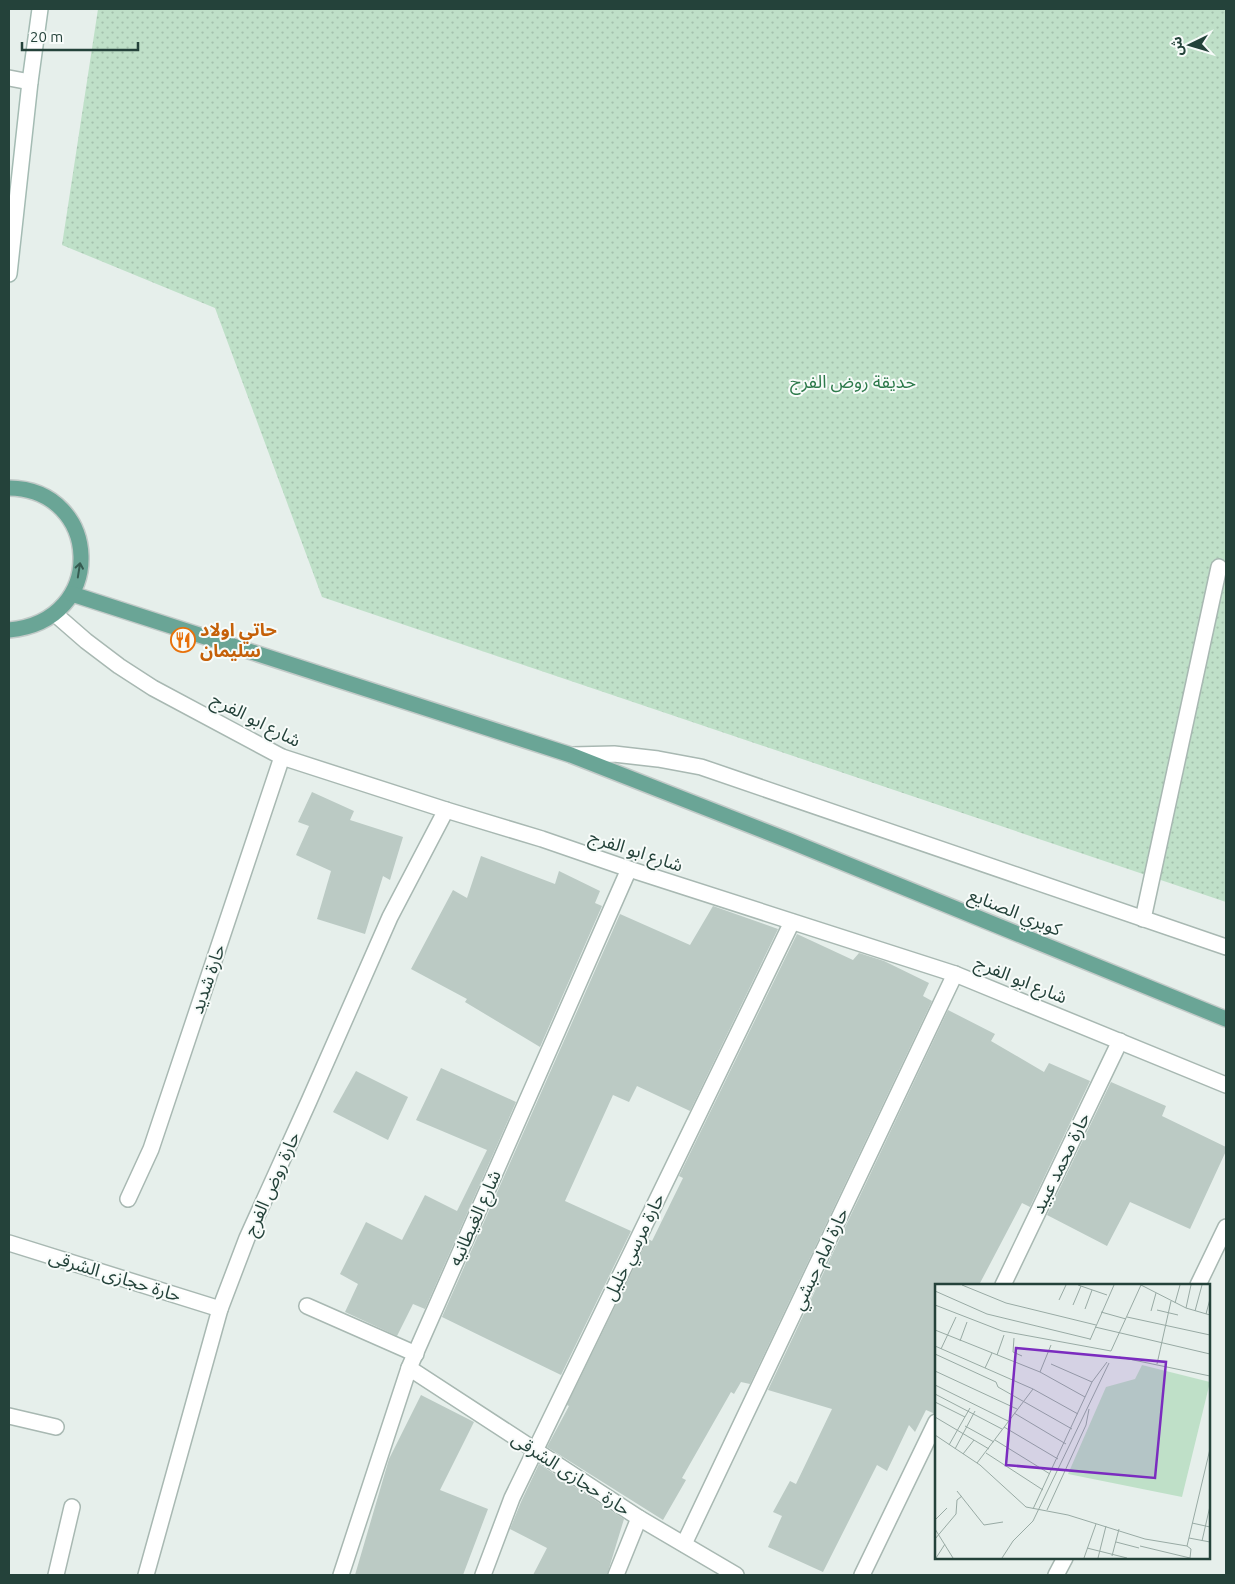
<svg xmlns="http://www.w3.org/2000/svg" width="1235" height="1584" font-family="Ubuntu,'Noto Sans Arabic',sans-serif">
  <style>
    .green { fill: url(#green-dots) }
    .building { fill: #bbcac4 }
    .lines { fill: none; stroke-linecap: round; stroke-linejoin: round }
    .lane-casing { stroke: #a8b8b2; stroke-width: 18 }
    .street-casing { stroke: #a8b8b2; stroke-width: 18 }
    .secondary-casing { stroke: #a4bbb3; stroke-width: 18 }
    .primary-casing { stroke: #c2cac8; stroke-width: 18 }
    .lane { stroke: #fff; stroke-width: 15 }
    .street { stroke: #fff; stroke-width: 15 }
    .secondary { stroke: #fff; stroke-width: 15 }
    .primary { stroke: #6aa596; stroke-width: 15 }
    .oneway { stroke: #365b51 }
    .labels { text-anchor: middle; stroke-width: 4; stroke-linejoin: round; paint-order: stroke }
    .park-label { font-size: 18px; fill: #2d7a4b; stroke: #f7fbf9 }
    .food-label { font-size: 18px; font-weight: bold; fill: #c56008; stroke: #f7fbf9; text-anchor: start }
    .street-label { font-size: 18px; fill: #24423a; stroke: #f7fbf9 }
    .inset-road { fill: none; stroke: #98aaa4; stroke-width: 1 }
    .view { fill: #7b2cbf; fill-opacity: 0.15; stroke: #7b2cbf; stroke-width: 2.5 }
    .inset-edge { fill: none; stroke: #24423a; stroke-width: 2.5 }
  </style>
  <defs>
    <pattern id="green-dots" width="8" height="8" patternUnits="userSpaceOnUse" patternTransform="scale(1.25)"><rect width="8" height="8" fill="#bfe0c8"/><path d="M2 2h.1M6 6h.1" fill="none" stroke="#a4c1ad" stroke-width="1.8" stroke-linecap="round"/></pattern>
  </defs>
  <rect width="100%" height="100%" fill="#e6efeb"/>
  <path class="green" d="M98,9H1226V902L322,597L215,308L62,245Z"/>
  <g class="building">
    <path d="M312,792L354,811L350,820L403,837L390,880L383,876L365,934L317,919L331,871L296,855L309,826L298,822Z"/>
    <path d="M481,856L555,884L559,871L600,891L595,903L602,906L540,1047L465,1002L467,999L411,969L453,890L467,898Z"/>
    <path d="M713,906L778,929L690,1111L637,1086L629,1102L613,1095L565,1201L631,1231L561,1375L442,1317L620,914L690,945Z"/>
    <path d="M797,934L853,960L859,953L884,961L929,983L923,996L932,1001L750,1384L741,1382L734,1394L731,1392L682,1478L686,1480L663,1520L547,1447L569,1406L567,1405L648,1239L652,1241L683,1178L679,1176Z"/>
    <path d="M948,1010L995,1034L991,1041L1044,1072L1049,1063L1090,1081L1030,1207L1022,1203L979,1285H936V1413H933L926,1410L915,1432L909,1425L887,1471L877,1465L823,1572L768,1547L782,1516L773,1512L790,1481L796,1484L832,1409L768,1390Z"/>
    <path d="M441,1068L516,1102L425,1309L413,1304L397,1336L345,1312L358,1284L340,1274L366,1222L402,1240L425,1195L457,1211L487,1150L416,1120Z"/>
    <path d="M356,1071L408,1097L388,1140L333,1112Z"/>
    <path d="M1111,1082L1166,1106L1162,1116L1226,1147V1151L1190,1229L1130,1202L1107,1246L1047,1215Z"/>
    <path d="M421,1395L474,1422L440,1490L488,1509L463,1575H355L389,1459Z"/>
    <path d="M539,1464L624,1519L607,1575H533L547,1548L510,1529L521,1502Z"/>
  </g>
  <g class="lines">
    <defs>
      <path id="lane" d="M1143,919L1219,567"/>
      <g id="street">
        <path d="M9,78L30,82"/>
        <path d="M55,614L86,641L119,666L153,688L282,757L446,810L542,839L629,869L955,974L1226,1085"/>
        <path d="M572,755L614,754L658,759L701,767L1226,947"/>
        <path d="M128,1199L151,1149L282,757"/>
        <path d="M9,1243L220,1309"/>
        <path d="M1003,1285L1120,1041"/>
        <path d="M1198,1285L1226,1227"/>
        <path d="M307,1306L416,1354"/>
        <path d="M409,1368L639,1518L736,1575"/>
        <path d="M9,1416L56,1427"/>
        <path d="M684,1544L955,974"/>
        <path d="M56,1575L72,1507"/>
        <path d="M146,1575L220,1309L247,1238L309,1101L390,917L446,810"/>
        <path d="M341,1575L409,1368L629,869"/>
        <path d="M483,1575L512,1498L792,922"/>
        <path d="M616,1575L639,1518"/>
        <path d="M862,1575L936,1422"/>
        <path d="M1056,1575L1065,1558"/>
      </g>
      <path id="secondary" d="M9,274L30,82L40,9"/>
      <g id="primary">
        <path d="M9,488C101,489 109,621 9,630"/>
        <path d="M72,594L571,755L790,841L1226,1019"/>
      </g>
    </defs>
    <use href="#lane" class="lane-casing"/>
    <use href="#street" class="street-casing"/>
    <use href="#secondary" class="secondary-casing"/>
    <use href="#primary" class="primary-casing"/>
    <use href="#lane" class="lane"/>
    <use href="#street" class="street"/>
    <use href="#secondary" class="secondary"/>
    <use href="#primary" class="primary"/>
  </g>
  <defs><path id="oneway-shaft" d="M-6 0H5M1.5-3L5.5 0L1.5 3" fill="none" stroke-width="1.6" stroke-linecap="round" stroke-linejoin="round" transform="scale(1.25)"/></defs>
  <use class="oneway" href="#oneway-shaft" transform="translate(79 570) rotate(-81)"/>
  <defs>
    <symbol id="restaurant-ring" viewBox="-11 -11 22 22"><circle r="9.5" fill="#f7fbf9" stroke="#e8710a" stroke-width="1.5"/><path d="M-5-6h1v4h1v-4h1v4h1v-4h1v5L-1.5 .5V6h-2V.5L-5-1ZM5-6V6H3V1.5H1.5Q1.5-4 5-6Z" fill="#e8710a"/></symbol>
  </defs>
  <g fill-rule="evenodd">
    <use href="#restaurant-ring" x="169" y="626" width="28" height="28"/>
  </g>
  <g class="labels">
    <g class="park-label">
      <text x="853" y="388">حديقة روض الفرج</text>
    </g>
    <g class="food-label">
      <text x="200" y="636">حاتي اولاد<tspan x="200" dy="21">سليمان</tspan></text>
    </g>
    <g class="street-label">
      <text transform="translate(256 720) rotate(27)" y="6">شارع ابو الفرج</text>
      <text transform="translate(636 851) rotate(18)" y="6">شارع ابو الفرج</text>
      <text transform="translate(1015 912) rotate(22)" y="6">كوبري الصنايع</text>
      <text transform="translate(208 979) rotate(-71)" y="6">حارة شديد</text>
      <text transform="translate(1021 980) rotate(22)" y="6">شارع ابو الفرج</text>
      <text transform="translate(1061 1163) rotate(-64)" y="6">حارة محمد عبيد</text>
      <text transform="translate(272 1184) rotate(-66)" y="6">حارة روض الفرج</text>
      <text transform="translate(475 1218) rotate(-66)" y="6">شارع الغيطانيه</text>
      <text transform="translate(634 1247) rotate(-64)" y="6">حارة مرسي خليل</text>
      <text transform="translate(820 1259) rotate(-65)" y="6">حارة امام حبشي</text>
      <text transform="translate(115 1276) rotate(17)" y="6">حارة حجازى الشرقى</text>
      <text transform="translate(571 1474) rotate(33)" y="6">حارة حجازى الشرقى</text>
    </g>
  </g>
  <g transform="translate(935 1284)">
    <rect width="275" height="275" fill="#e6efeb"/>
    <path d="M207,81L275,98L247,213L133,190L171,103L200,95Z" fill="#bfe0c8"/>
    <path class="inset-road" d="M27,1L71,19L161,41M143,1L172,11M206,1L251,24L275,31M0,7L52,30L155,55M124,16L131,1M240,19L245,1M0,21L67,47L176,67L206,1M138,21L146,2M251,24L256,1M150,25L157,6M222,26L243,31M216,27L221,9M260,27L267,1M166,28L191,35M271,30L275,15M192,33L275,51M160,43L275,70M0,46L105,88L150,113M79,54L78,68L87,72M155,56L179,1M25,57L32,38M0,62L98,105L143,130M6,65L21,33M0,70L61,98L63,103L137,145M62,71L69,51M184,73L275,92M116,80L157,98M222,80L236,17M50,84L57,69M0,87L82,125M105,88L116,61M0,101L73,137M0,110L67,145M0,118L30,133M79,129L131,160M0,133L54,165M30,142L59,158M69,143L123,175M0,151L45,181L91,223L133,231L210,255L252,262L256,265L255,274M60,156L115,190M14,161L35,124M20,165L40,127M51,169L108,206M28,170L39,156M42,179L98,105M22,207L49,241L68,238M98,225L157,98L172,78M112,226L151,141L154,125M0,236L12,224M257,239L275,243M0,245L18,274M254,254L275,258M0,255L21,230L22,216L27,212M267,257L275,222M181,258L204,264M205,262L255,274M252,262L275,165M152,264L192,274M177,272L184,245M1,274L10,260M67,274L78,257L98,237L174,79M149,274L161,240M163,274L171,242"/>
    <path class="view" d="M81,64L231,78L220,194L71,181Z"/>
    <rect width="275" height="275" class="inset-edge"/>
  </g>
  <rect width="1235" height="1584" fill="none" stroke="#24423a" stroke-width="20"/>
  <g transform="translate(1190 45) rotate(265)" stroke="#f7fbf9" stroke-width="4" paint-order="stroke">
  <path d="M0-4L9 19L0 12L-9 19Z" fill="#24423a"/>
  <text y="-8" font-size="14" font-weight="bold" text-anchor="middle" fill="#24423a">ش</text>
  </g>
  <path d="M22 42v8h116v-8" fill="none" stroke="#24423a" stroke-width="2.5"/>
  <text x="30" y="42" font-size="15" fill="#24423a" stroke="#f7fbf9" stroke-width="4" paint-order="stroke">20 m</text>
</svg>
